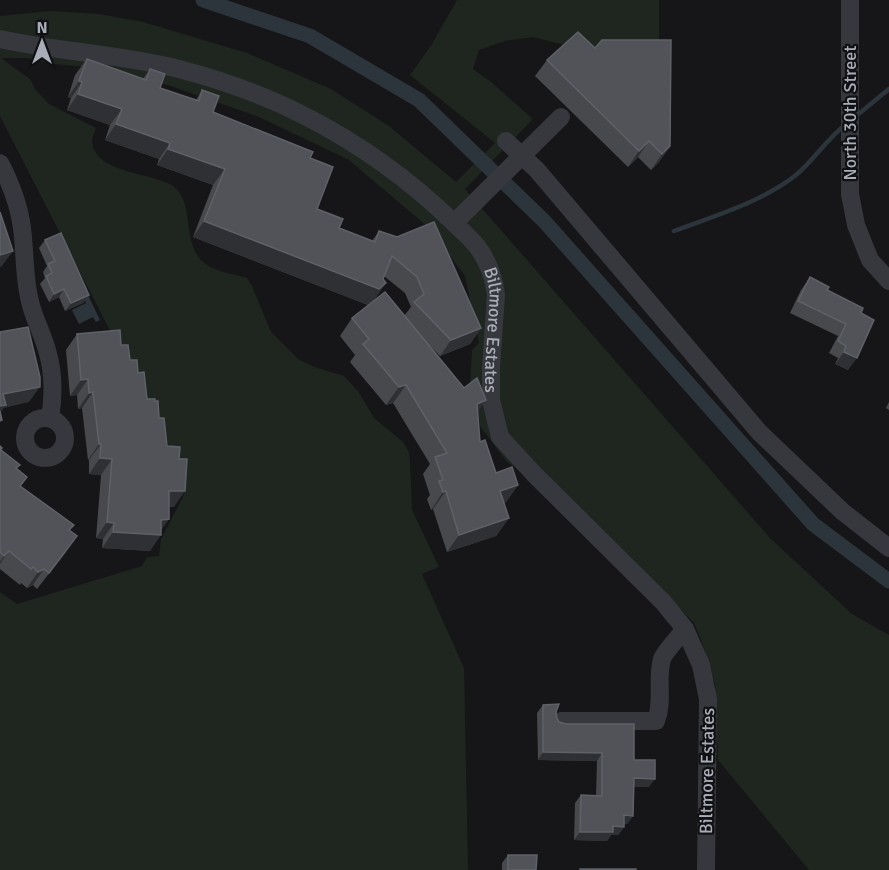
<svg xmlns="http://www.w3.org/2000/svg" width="889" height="870" font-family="Signika,sans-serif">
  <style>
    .green { fill: #1e261f }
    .water { fill: #2c353c }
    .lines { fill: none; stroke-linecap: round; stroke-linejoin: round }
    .stream { stroke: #2c353c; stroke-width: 4.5 }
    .canal { stroke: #2c353c; stroke-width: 15 }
    .minor { stroke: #37383d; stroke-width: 18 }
    .wall { fill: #47494d }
    .shaded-wall { fill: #2f3033 }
    .building { fill: #525359; stroke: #5f6168; stroke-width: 1.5 }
    .labels { text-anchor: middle; stroke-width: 4.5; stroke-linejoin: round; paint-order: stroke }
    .street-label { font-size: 18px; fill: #a8adb8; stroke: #111113 }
  </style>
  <rect width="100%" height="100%" fill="#161618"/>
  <path class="green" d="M457,0H659V55L568,46L533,37L505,41L479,50L473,69L491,82L533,119L465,189L770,538L852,614L889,635V870H809L718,760L715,684L702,642L694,623L591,519L507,462L480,426V423L470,388L472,350L479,343L465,276L429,228L349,160L259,117L168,85L78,66L53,64L27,58H1L31,80L35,89L49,104L96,128C95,132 92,137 92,141C94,174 153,172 173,186C197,204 179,246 207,265C218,272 234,274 247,278L252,286L271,332L298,359L314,367L344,376L358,391L374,418L403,442L409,452L410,461L412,510L439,567L422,574L464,668L468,870H0V592L17,604L142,566L147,557L159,556L161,539L184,495V475L0,116V16L51,11L99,14L143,22L247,53L331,89L389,126L456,182L495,143L410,75L432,44Z"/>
  <path class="water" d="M79,276L100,320L96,322L93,317L79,324L72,310L86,303L75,278Z"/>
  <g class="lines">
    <g class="stream">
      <path d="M856,116L889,89"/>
      <path d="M674,231C714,216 762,202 796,175C813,161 826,140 845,125"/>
    </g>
    <path class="canal" d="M203,0L310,36L419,100L545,222L813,524L889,581"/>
    <g class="minor">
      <path d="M850,0V194L856,225L870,260L889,281"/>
      <path id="s1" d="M0,39C59,52 120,54 179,69C221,80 264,95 303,115C358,143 410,180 454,223C462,231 472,239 479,249C489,263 494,278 496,295L491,368V400L500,437L534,474L663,602L685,629L701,665L708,699L706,870"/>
      <path d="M506,141L537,170L759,432L843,512L889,548"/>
      <path d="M0,163C11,184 19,205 22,228C25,251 24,275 29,297C32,315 42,332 47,350C54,373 54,394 50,418"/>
      <path d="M454,223L561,117"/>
      <circle cx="45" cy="438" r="20"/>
      <path d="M561,721H656C664,701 656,679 662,659C665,651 679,637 685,629"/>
    </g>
  </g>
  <g class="wall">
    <path d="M87,59L143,79L150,69L160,88L196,100L202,90L213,112L310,158L317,209L339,228L372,241L379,231L481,328L470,344L440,356L425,341L477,413L480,442L496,473L518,485L506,502L504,503L509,518L496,536L447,552L433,509L431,510L427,499L430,495L423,474L430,464L393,403L386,405L350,362L355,355L340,336L352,318L404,316L411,307L405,293L384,276L375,299L368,305L193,237L213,185L157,165L159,159L105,140L110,125L67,110L71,98L68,97L75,75Z"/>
    <path d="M547,60L670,146L659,162L651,170L638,157L628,167L535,76Z"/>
    <path d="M45,240L89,295L83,303L65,311L59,297L49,302L40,284L45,278L43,272L47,266L39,248Z"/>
    <path d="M810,277L827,290L861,313L848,370L835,364L838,358L829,353L838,336L790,313L801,290Z"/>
    <path d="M77,334L121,345L138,373L147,399L159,418L174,507H169V519L161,530L150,551L102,548L103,539L96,538L101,475L89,474V460H88L82,408L78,409L77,395L70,396L66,350Z"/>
    <path d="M889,402V410L886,408Z"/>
    <path d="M0,446L1,450L17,469L20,486L70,530L66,552L37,589L33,585L27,588L21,583L20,585L0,569Z"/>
    <path d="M543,705L556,712L557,718L559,722L634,760L649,787H634L633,816L627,824H624V827L618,835H611L607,841L574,840L575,803L581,795L596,796L597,761L538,760L537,713Z"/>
    <path d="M508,855L536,870H502V863Z"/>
  </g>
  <g class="shaded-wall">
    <path d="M79,81L82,82L71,98L68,97Z"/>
    <path d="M78,94L122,109L110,125L67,110Z"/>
    <path d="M116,124L170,143L159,159L105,140Z"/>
    <path d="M649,141L638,157L628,167L639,151Z"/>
    <path d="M670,146L659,162L651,170L662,154Z"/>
    <path d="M168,149L225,169L213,185L157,165Z"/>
    <path d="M204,221L386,283L375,299L368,305L193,237Z"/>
    <path d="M13,251L2,266L0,267V255Z"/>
    <path d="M64,289L59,297L49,302L54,294Z"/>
    <path d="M89,295L83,303L65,311L71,303Z"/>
    <path d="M481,328L470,344L440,356L451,340Z"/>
    <path d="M844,352L857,358L848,370L835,364Z"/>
    <path d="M88,379L77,395L70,396L81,380Z"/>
    <path d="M406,385L393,403L386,405L399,387Z"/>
    <path d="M40,387L29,402L4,408L0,413V399L3,394Z"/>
    <path d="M93,392L82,408L78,409L89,393Z"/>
    <path d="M486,400L473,418L477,404Z"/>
    <path d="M99,444H101L89,460H88Z"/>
    <path d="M100,458L112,459L101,475L89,474Z"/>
    <path d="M518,485L506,502L487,509L500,491Z"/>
    <path d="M169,491H185L174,507H158Z"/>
    <path d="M446,491L433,509L431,510L443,492Z"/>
    <path d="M509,518L496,536L447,552L459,535Z"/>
    <path d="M169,519L158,535H161L150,551L102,548L113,532L161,520Z"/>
    <path d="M107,522L114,523L103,539L96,538Z"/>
    <path d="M77,536L66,552L37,589L49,573Z"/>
    <path d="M9,551L0,564V562L4,556Z"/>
    <path d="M44,569L33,585L27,588L38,572Z"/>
    <path d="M543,752L602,753L597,761L538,760Z"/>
    <path d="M634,778L655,779L649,787H628Z"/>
    <path d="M624,815L633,816L627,824H618Z"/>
    <path d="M613,826L624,827L618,835H611L607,841L574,840L580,832Z"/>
  </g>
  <g class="building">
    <path d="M578,32L595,48L602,40H671L670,146L662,154L649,141L639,151L547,60Z"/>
    <path d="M87,59L146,80L150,69L165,74L160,88L199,101L202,90L219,96L213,112L313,152L310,158L333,167L317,209L343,219L339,228L375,242L379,231L397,237L434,222L481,328L451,340L414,302L424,294L417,277L392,256L383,279L386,283L379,289L204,221L225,169L168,149L170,143L116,124L122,109L78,94L82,82L79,81Z"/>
    <path d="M0,212L13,251L0,255Z"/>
    <path d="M61,233L89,295L71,303L64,289L54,294L46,276L52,273L48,264L55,261L45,240Z"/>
    <path d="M810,277L829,287L827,290L863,308L861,313L874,320L857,358L844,352L846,346L838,341L846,324L798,301Z"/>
    <path d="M385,292L464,388L477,378L486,400L477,404L480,442L485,440L496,473L512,467L518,485L500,491L509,518L459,535L446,491L443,492L439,481L443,480L435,457L447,453L406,385L399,387L363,344L369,339L352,318Z"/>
    <path d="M28,327L40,377V387L3,394L6,405L0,406V332Z"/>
    <path d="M120,330L121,345H128L130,360H137L138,373L144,372L147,399H155V401H158L159,418H164L167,446L180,447L179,459H187L185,491H169V519L161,520V535L113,532L114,523L107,522L112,459L100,458L101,444H99L93,392L89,393L88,379L81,380L77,334Z"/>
    <path d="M0,411L2,420L0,421Z"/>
    <path d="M0,446L2,448L1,450L20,465L16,468L27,477L20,486L74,525L69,530L77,536L49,573L44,569L38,572L33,567L31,569L9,551L4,556L0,552Z"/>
    <path d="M559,704L556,712L557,718L559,722L566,724H634V760H655V779L634,778L633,816L624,815V827L613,826V832H580L581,795L602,796V753L543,752V705Z"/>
    <path d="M508,855H537L536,870H508Z"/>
    <rect x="580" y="869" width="56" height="1"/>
  </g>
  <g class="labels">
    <g class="street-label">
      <text transform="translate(850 113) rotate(-90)" y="6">North 30th Street</text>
      <text dy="6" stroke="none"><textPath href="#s1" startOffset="621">Biltmore Estates</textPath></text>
      <text transform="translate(707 771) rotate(-89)" y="6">Biltmore Estates</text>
    </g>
  </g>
  <g transform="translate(42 42)" stroke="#111113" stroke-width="4.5" paint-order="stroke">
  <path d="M0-4.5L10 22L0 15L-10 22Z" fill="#a8adb8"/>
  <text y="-9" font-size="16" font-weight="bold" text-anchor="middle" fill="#a8adb8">N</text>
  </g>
</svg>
